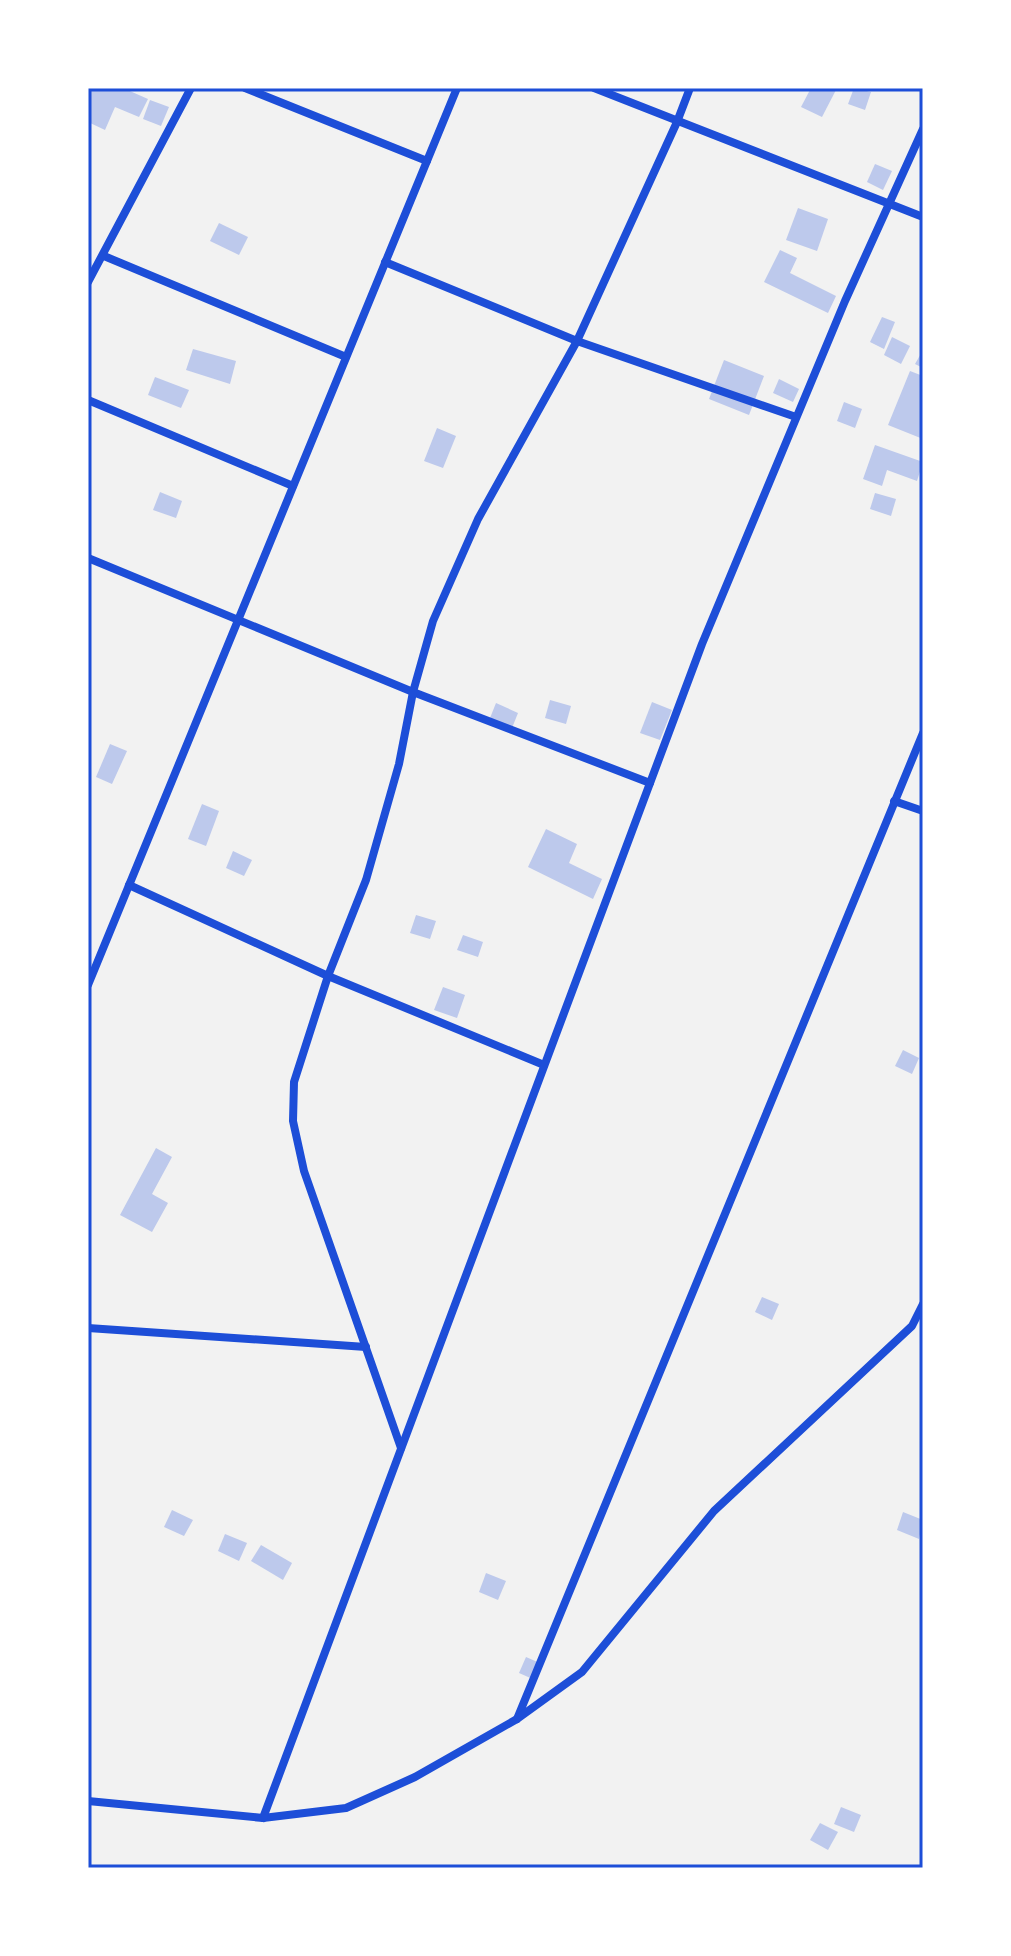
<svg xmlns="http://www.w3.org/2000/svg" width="1011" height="1956" font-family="'Asap Condensed',sans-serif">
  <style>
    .building { fill: #bdc9ec }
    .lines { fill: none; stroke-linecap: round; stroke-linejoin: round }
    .minor { stroke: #1d4ed8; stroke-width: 8 }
    .neatline { fill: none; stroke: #1d4ed8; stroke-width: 3 }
  </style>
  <rect width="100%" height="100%" fill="#f2f2f2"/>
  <g class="building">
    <path d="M88,88H123L148,99L139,117L115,107L105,130L88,122Z"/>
    <path d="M811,88H837L822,117L801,107Z"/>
    <path d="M854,88L871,92L865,110L848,104Z"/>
    <path d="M150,100L169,107L161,126L143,119Z"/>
    <path d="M875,164L892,171L883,190L867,182Z"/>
    <path d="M798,208L828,219L817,251L786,240Z"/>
    <path d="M219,223L248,237L239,255L210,241Z"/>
    <path d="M780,250L797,258L790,273L836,296L828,313L764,282Z"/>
    <path d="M882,317L895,322L884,349L870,342Z"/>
    <path d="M892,337L910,346L901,364L884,355Z"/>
    <path d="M193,349L236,361L230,384L186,370Z"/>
    <path d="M923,350V368L915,364Z"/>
    <path d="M724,360L764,376L749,415L709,399Z"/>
    <path d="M910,371L923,376V439L888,425Z"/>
    <path d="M155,377L189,390L181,408L148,395Z"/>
    <path d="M779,379L799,389L793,402L773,393Z"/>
    <path d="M844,402L862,409L855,428L837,421Z"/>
    <path d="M437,428L456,436L443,468L424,461Z"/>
    <path d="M875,445L923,462L917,481L887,470L882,486L863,479Z"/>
    <path d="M160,492L182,501L176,518L153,510Z"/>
    <path d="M875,493L896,499L891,516L870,509Z"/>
    <path d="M550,700L571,706L566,724L545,718Z"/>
    <path d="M652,702L672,710L660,740L640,733Z"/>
    <path d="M496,703L518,713L512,728L490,718Z"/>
    <path d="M110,744L127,751L112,784L96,777Z"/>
    <path d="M202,804L219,811L206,846L188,839Z"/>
    <path d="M546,829L577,844L569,863L602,879L593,899L528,867Z"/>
    <path d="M233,851L252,860L244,876L226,868Z"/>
    <path d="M416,915L436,921L430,939L410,933Z"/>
    <path d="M463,935L483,942L478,957L457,950Z"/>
    <path d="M443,987L465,995L457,1018L434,1010Z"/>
    <path d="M903,1050L919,1058L912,1074L895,1066Z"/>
    <path d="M156,1148L172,1157L152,1194L168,1203L152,1232L120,1215Z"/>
    <path d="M762,1297L779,1304L772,1320L755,1312Z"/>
    <path d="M172,1510L193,1520L184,1536L164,1527Z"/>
    <path d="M903,1512L923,1520L919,1539L897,1530Z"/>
    <path d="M225,1534L247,1543L239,1561L218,1551Z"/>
    <path d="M261,1545L292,1563L283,1580L251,1561Z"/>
    <path d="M486,1573L506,1581L498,1600L479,1592Z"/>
    <path d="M526,1657L542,1664L535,1680L519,1673Z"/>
    <path d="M841,1807L861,1815L854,1832L834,1824Z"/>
    <path d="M820,1823L838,1832L828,1850L810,1840Z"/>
  </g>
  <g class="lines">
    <g class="minor">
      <path d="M245,88L427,161"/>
      <path d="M594,88L923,217"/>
      <path d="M104,256L346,357"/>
      <path d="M385,262L577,341L796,417"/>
      <path d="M88,282L191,88"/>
      <path d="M88,400L293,486"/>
      <path d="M88,558L413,692L650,783"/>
      <path d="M894,801L923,811"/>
      <path d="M129,885L328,976L544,1065"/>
      <path d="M88,985L457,88"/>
      <path d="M88,1328L366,1347"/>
      <path d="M401,1448L304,1171L293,1121L294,1082L328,976L366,880L399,764L413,692L433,621L478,519L577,341L677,122L690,88"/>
      <path d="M517,1719L923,733"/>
      <path d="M88,1801L263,1818L346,1808L415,1777L517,1719L582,1672L714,1511L912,1326L923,1304"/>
      <path d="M263,1818L702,644L845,301L923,129"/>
    </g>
  </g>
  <rect width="1011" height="1956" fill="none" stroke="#ffffff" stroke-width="180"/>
  <rect x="90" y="90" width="831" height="1776" class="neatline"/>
</svg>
